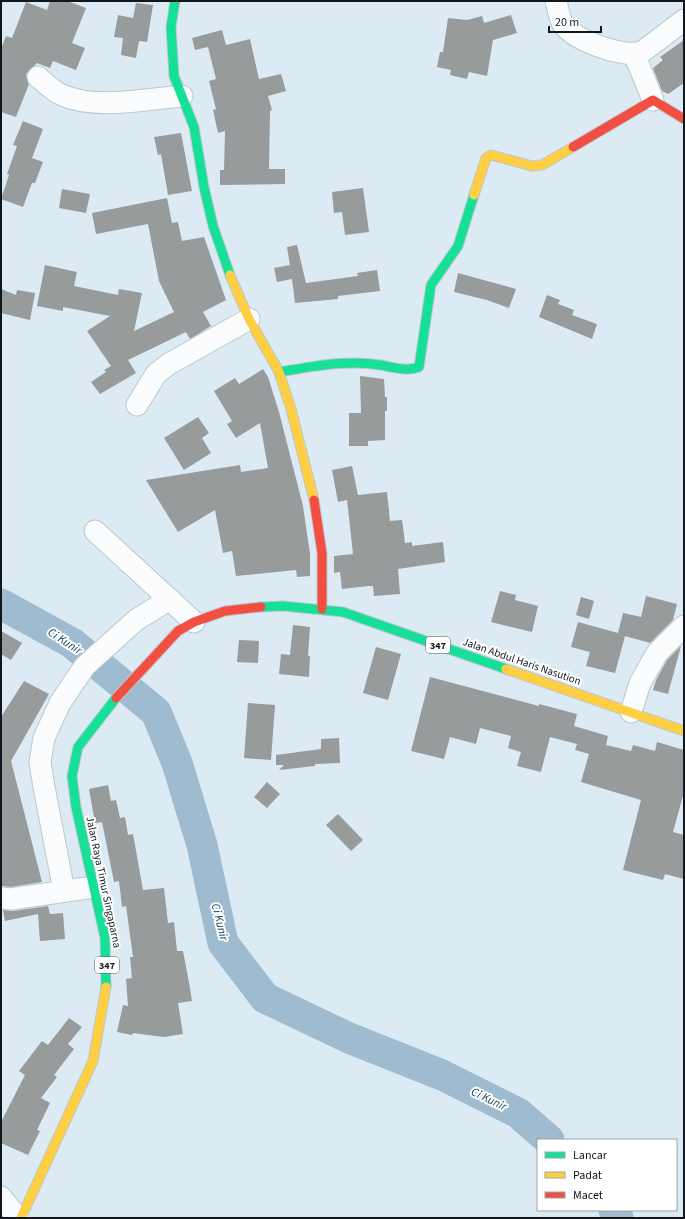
<svg xmlns="http://www.w3.org/2000/svg" width="685" height="1219" font-family="'Source Sans 3',sans-serif">
  <style>
    .lines { fill: none; stroke-linecap: round; stroke-linejoin: round }
    .river { stroke: #9ebbcf; stroke-width: 31 }
    .building { fill: #979b9c }
    .street-casing { stroke: #bdc7ce; stroke-width: 23 }
    .fast-casing { stroke: #bdc7ce; stroke-width: 11 }
    .slow-casing { stroke: #bdc7ce; stroke-width: 11 }
    .jam-casing { stroke: #bdc7ce; stroke-width: 11 }
    .street { stroke: #fafcfd; stroke-width: 21 }
    .fast { stroke: #16e098; stroke-width: 9 }
    .slow { stroke: #ffcf43; stroke-width: 9 }
    .jam { stroke: #f24e42; stroke-width: 9 }
    .labels { text-anchor: middle; stroke-width: 4; stroke-linejoin: round; paint-order: stroke }
    .shield { fill: #fff; stroke: #575d61; stroke-width: 1 }
    .shield-label { font-size: 10px; font-weight: bold; fill: #0f171d }
    .street-label { font-size: 11px; fill: #0f171d; stroke: #fff }
    .water-label { font-size: 12px; font-style: italic; fill: #103e58; stroke: #fff }
  </style>
  <rect width="100%" height="100%" fill="#dceaf3"/>
  <g class="lines">
    <g class="river">
      <path d="M1,604L72,643L156,712L177,763L202,845L223,943L265,998L349,1038L442,1075L518,1113L549,1140"/>
      <path d="M614,1210L618,1218"/>
    </g>
  </g>
  <g class="building">
    <path d="M50,1H67L86,8L72,43L85,48L76,70L53,61L50,68L37,63L26,74L29,84L16,117L1,112V49L6,36L12,38L26,2L47,10Z"/>
    <path d="M136,3L153,5L147,42L139,41L136,58L121,55L123,38L114,37L118,15L133,18Z"/>
    <path d="M511,15L517,33L493,40L487,76L469,72L467,79L450,75L451,70L437,67L440,52H443L448,18L467,20L482,16L484,23Z"/>
    <path d="M222,30L226,45L250,39L259,79L281,74L286,91L268,96L272,110L270,111L269,169H285V184L220,185V170H224L225,131L218,133L213,110L216,109L209,81L216,79L208,47L195,50L192,38Z"/>
    <path d="M684,40V83L668,94L662,91L653,68L663,60L660,57Z"/>
    <path d="M23,121L43,129L32,158L43,162L35,183H32L23,207L1,199L9,175L7,174L17,146L13,145Z"/>
    <path d="M181,133L192,191L168,195L161,154L158,155L154,137Z"/>
    <path d="M363,188L369,232L345,235L342,212L334,213L332,192Z"/>
    <path d="M62,189L90,194L86,213L59,208Z"/>
    <path d="M167,198L172,223L178,222L182,241L204,237L226,300L203,312L211,326L190,339L186,332L128,360L136,373L100,394L91,382L106,372L104,370L111,366L87,331L110,316L63,307V311L37,306L45,265L77,272L74,286L118,295L119,289L142,293L134,331L174,312L159,281L148,224L96,234L92,213Z"/>
    <path d="M297,245L306,283L358,276L357,273L377,270L380,291L338,296V299L295,303L292,279L277,282L274,268L290,265L287,247Z"/>
    <path d="M458,273L516,289L509,308L487,300L454,292Z"/>
    <path d="M1,289L16,295L17,290L35,293L30,320L1,313Z"/>
    <path d="M547,295L560,300L558,304L574,310L572,315L597,324L592,339L539,317Z"/>
    <path d="M263,369L268,377L279,412L303,506L310,554V576L297,577L296,570L236,576L232,551L223,553L215,510L178,532L146,480L240,465L241,472L268,468L260,423L236,438L227,424L232,421L214,391L235,378L239,384Z"/>
    <path d="M360,376L384,379L385,397H387V411H385V440L368,441V446H349V413H361Z"/>
    <path d="M198,417L209,433L202,438L211,453L184,470L164,438Z"/>
    <path d="M352,466L358,495L387,492L390,521L402,520L405,543L412,542V546L443,542L445,562L398,569L400,594L374,596L373,586H368L342,589L340,572L334,573V556L353,554L347,500L338,502L332,470Z"/>
    <path d="M500,591L516,595L515,600L538,606L532,632L491,622Z"/>
    <path d="M646,596L677,604L673,620L650,643L625,636L615,673L586,666L590,652L571,647L578,622L618,633L623,613L641,617Z"/>
    <path d="M581,597L594,601L589,619L576,615Z"/>
    <path d="M293,625L310,627L308,656H310L309,677L279,674L281,654L290,655Z"/>
    <path d="M1,631L22,643L11,660L1,654Z"/>
    <path d="M239,640L259,641L258,663L237,662Z"/>
    <path d="M681,646L668,694L653,690L656,680L667,660Z"/>
    <path d="M376,647L401,654L388,700L363,693Z"/>
    <path d="M430,677L539,706V704L577,714L574,726L608,736L606,745L631,751L633,745L655,751L657,742L684,750V792L673,832L684,835V879L665,874L663,880L623,870L641,800L581,782L589,754L575,750L577,744L550,737L541,772L517,766L521,752L508,748L511,736L480,728L476,744L450,737L444,759L411,751Z"/>
    <path d="M24,681L49,694L11,761L42,882L11,887L1,886V717Z"/>
    <path d="M248,703L275,705L271,760L244,758Z"/>
    <path d="M339,738L340,763L315,764V766L279,770L284,765H276V755L321,749V739Z"/>
    <path d="M267,782L280,794L267,808L254,797Z"/>
    <path d="M108,785L111,801L116,800L120,818L125,817L128,835L133,834L143,890L164,888L168,923L174,922L177,951H183L190,988L192,1001L178,1003L183,1034L164,1037L133,1033L132,1035L117,1032L123,1005L128,1006L126,979L132,978L130,957H133L126,906L122,907L119,881L114,882L102,822L95,823L89,789Z"/>
    <path d="M338,814L363,840L351,851L326,825Z"/>
    <path d="M48,906L50,914L63,913L65,939L40,941L38,914L5,921L3,910L13,911Z"/>
    <path d="M69,1018L82,1027L68,1044L74,1049L54,1075L57,1077L41,1098L50,1103L37,1130L40,1131L28,1155L1,1143V1122L25,1075L19,1071L42,1041L48,1045Z"/>
  </g>
  <g class="lines">
    <defs>
      <g id="street">
        <path d="M556,1C558,8 559,18 563,24C575,41 623,58 642,52L684,20"/>
        <path d="M634,54L653,100"/>
        <path d="M38,77C45,83 53,91 62,95C95,110 147,99 182,96"/>
        <path d="M137,405L156,374L169,364L249,319"/>
        <path d="M95,531L194,622"/>
        <path d="M631,712L640,683L657,653L684,626"/>
        <path d="M64,891L44,787L40,762L44,738L60,703L85,666L136,620L170,599"/>
        <path d="M1,898L11,899L94,887"/>
        <path d="M1,1197L18,1218"/>
      </g>
      <g id="fast">
        <path d="M175,1L171,27L174,76L194,127L204,187L213,226L230,275"/>
        <path d="M279,372C312,367 346,359 380,365C392,367 407,372 419,367L431,285L458,246L474,195"/>
        <path d="M261,607L283,606L343,612L506,669"/>
        <path d="M106,987L105,938L76,807L72,776L78,747L116,698"/>
      </g>
      <g id="slow">
        <path d="M474,195L486,158L491,155L532,166L542,165L573,147"/>
        <path d="M230,275L249,319L279,372L291,409L314,500"/>
        <path d="M506,669L684,731"/>
        <path d="M21,1218L93,1061L106,987"/>
      </g>
      <g id="jam">
        <path d="M573,147L653,100L684,119"/>
        <path d="M314,500L322,553V609"/>
        <path d="M116,698L178,631L194,622L225,611L261,607"/>
      </g>
    </defs>
    <use href="#street" class="street-casing"/>
    <use href="#fast" class="fast-casing"/>
    <use href="#slow" class="slow-casing"/>
    <use href="#jam" class="jam-casing"/>
    <use href="#street" class="street"/>
    <use href="#fast" class="fast"/>
    <use href="#slow" class="slow"/>
    <use href="#jam" class="jam"/>
  </g>
  <g class="labels">
    <g class="shield">
      <rect x="426" y="637" width="24" height="16" rx="3"/>
      <rect x="95" y="957" width="24" height="16" rx="3"/>
    </g>
    <g class="shield-label">
      <text x="438" y="649">347</text>
      <text x="107" y="969">347</text>
    </g>
    <g class="street-label">
      <text transform="translate(522 661) rotate(19)" y="4">Jalan Abdul Haris Nasution</text>
      <text transform="translate(104 882) rotate(78)" y="4">Jalan Raya Timur Singaparna</text>
    </g>
    <g class="water-label">
      <text transform="translate(65 641) rotate(33)" y="4">Ci Kunir</text>
      <text transform="translate(220 922) rotate(76)" y="4">Ci Kunir</text>
      <text transform="translate(489 1099) rotate(26)" y="4">Ci Kunir</text>
    </g>
  </g>
  <rect width="685" height="1219" fill="none" stroke="#0f171d" stroke-width="4"/>
  <rect x="537" y="1139" width="140" height="72" fill="#ffffff" stroke="#9fa2a5"/>
  <rect x="545" y="1152" width="20" height="6" fill="#16e098" stroke="#9fa2a5"/>
  <text x="573" y="1159" font-size="12" fill="#0f171d">Lancar</text>
  <rect x="545" y="1172" width="20" height="6" fill="#ffcf43" stroke="#9fa2a5"/>
  <text x="573" y="1179" font-size="12" fill="#0f171d">Padat</text>
  <rect x="545" y="1192" width="20" height="6" fill="#f24e42" stroke="#9fa2a5"/>
  <text x="573" y="1199" font-size="12" fill="#0f171d">Macet</text>
  <path d="M549 26v6h52v-6" fill="none" stroke="#0f171d" stroke-width="2"/>
  <text x="555" y="26" font-size="12" fill="#0f171d" stroke="#ffffff" stroke-width="3" paint-order="stroke">20 m</text>
</svg>
